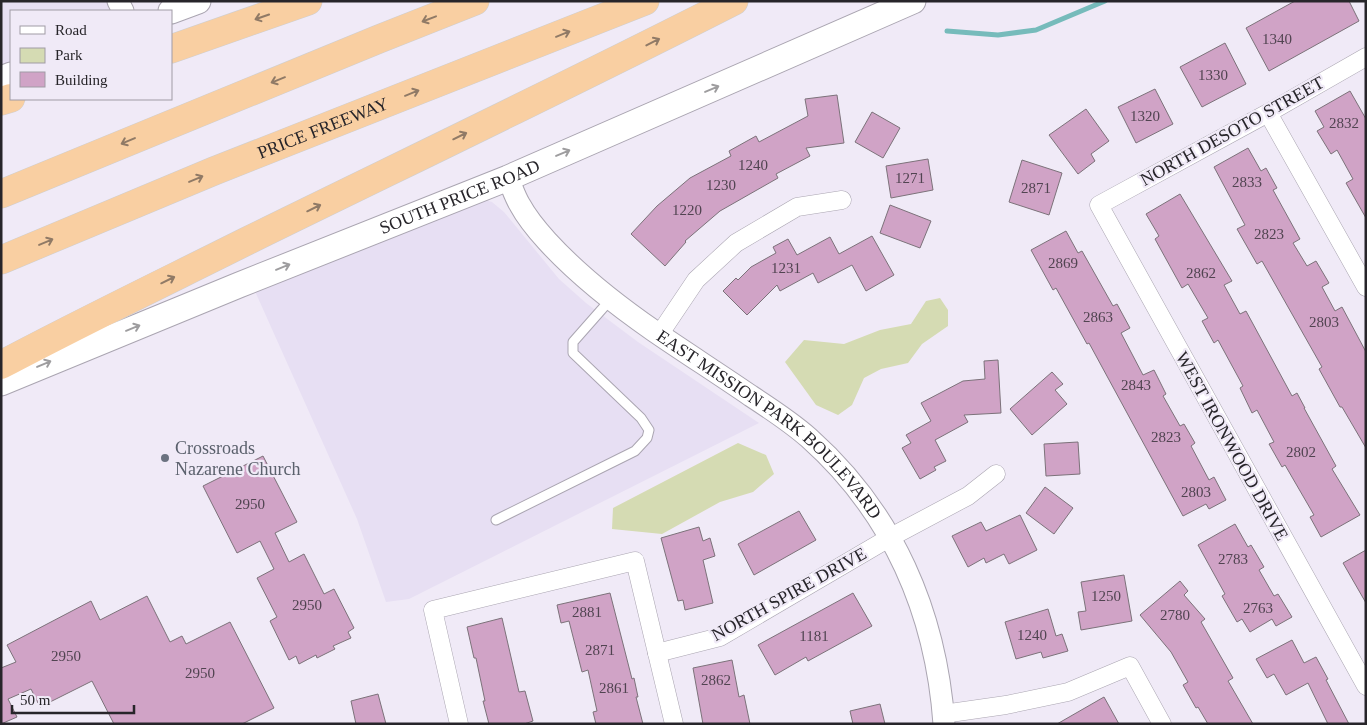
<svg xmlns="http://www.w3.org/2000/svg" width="1367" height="725" font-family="'Times New Roman',serif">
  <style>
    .built { fill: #e7dff3 }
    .green { fill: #d5dbb3 }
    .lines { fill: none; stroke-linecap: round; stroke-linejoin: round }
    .stream { stroke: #76bbbb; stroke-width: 5 }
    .building { fill: #d0a3c6; stroke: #7c727a }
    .service-casing { stroke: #aaa5b1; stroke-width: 11 }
    .minor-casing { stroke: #aaa5b1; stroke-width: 19 }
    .tertiary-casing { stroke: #aaa5b1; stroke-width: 23 }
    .secondary-casing { stroke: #aaa5b1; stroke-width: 27 }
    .motorway-casing { stroke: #cfcfd0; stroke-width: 29 }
    .service { stroke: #fff; stroke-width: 9 }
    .minor { stroke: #fff; stroke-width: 18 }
    .tertiary { stroke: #fff; stroke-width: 21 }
    .secondary { stroke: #fff; stroke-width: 25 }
    .motorway { stroke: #f9cfa2; stroke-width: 28 }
    .oneway { stroke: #907a66 }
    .oneway2 { stroke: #9e9d9f }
    .worship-dot { fill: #6b7280; stroke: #f0eaf7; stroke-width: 2 }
    .labels { text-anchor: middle; stroke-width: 4.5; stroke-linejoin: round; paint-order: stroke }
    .number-label { font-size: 15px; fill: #514451 }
    .street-label { font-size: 18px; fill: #27252a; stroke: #f0eaf7 }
    .worship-label { font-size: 18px; fill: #5b616d; stroke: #f0eaf7; text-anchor: start }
  </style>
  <rect width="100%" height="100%" fill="#f0eaf7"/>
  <g class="built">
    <path d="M1,1H118L123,11H11V75L1,79Z"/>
    <path d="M486,200L492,202L504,212L559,279L586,303L638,342L759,423L409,599L386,602L357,519L254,289Z"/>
  </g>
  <g class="green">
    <path d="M940,298L948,310V326L922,344L908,363L881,369L864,378L852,405L838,415L816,405L785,362L804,340L844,344L880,330L911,324L926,301Z"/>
    <path d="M738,443L766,455L774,474L753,492L720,502L662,534L612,529L613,508Z"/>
  </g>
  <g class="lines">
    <path class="stream" d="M947,31L998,35L1036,30L1105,1"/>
  </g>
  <g class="building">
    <path d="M1295,1H1349L1359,21L1269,71L1246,28Z"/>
    <path d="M1225,43L1246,84L1202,107L1180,67Z"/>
    <path d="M1155,89L1173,124L1136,143L1118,107Z"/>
    <path d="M1350,91L1366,119V218L1346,183L1353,179L1337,150L1331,154L1317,131L1324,127L1315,111Z"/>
    <path d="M837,95L844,143L806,148L810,156L776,174L778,178L720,211L685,241L686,242L665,266L631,234L657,206L690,178L731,156L729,151L756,136L759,142L808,116L805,99Z"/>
    <path d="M1086,109L1109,141L1091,154L1095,161L1078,174L1049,135Z"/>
    <path d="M872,112L900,128L883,158L855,142Z"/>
    <path d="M1248,148L1261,171L1266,168L1277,188L1273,190L1300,239L1293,243L1307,266L1316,261L1329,283L1322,287L1335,311L1342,307L1366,352V448L1342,407H1340L1319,369L1322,367L1262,261L1257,264L1237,229L1245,225L1214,167Z"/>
    <path d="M928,159L933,190L891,198L886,166Z"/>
    <path d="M1022,160L1062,173L1049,215L1009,202Z"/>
    <path d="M1180,194L1232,281L1224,285L1240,314L1246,311L1292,396L1297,393L1305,408H1304L1336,466L1332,469L1360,515L1321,537L1310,517L1314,515L1285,465L1282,467L1269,444L1274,442L1257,410L1252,413L1240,388L1243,386L1218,340L1214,343L1202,321L1208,318L1188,284L1182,288L1155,239L1159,236L1146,214Z"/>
    <path d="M890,205L931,221L920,248L880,233Z"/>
    <path d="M1066,231L1078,253L1082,251L1113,306L1117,304L1130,328L1121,333L1143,375L1154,370L1166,394L1163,396L1180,426L1184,424L1195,443L1191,446L1209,480L1214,477L1226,500L1209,509L1206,504L1183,516L1089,343L1087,344L1056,288L1053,290L1031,250Z"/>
    <path d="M872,236L894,275L866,291L852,265L818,283L813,273L780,291L777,285L747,315L723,291L736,278L738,280L751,267L776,253L773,247L788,239L797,255L830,237L839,254Z"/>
    <path d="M998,360L1001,413L964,415L968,422L935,440L946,461L934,467L936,470L920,479L902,448L911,443L906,435L931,421L921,403L963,381L985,379L984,361Z"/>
    <path d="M1052,372L1063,384L1055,390L1067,404L1032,435L1010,409Z"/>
    <path d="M1078,442L1080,474L1046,476L1044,444Z"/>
    <path d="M263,456L297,522L275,533L289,562L304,554L324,594L334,589L354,628L348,632L351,638L333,646L335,649L317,658L316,655L299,664L296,656L289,660L270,621L277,617L257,578L274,569L260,541L237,553L203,486Z"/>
    <path d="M1045,487L1073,508L1054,534L1026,513Z"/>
    <path d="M799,511L816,540L754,575L738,544Z"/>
    <path d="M1020,515L1037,550L1009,564L1004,554L986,563L984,558L968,567L952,536L981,522L986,531Z"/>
    <path d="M1235,524L1248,547L1251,545L1264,567L1259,570L1274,596L1278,594L1292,617L1276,626L1272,619L1250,632L1242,619L1237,622L1222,596L1225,594L1198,545Z"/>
    <path d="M699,527L703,541L710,538L715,556L703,560L713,603L685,610L683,600L678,601L661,538Z"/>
    <path d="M1366,550V603L1343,563Z"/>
    <path d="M1124,575L1132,621L1081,630L1078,612L1086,611L1081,582Z"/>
    <path d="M1180,581L1188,591L1184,595L1205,619L1201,622L1233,678L1228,681L1253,724H1208L1198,707L1196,708L1183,685L1188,682L1171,652L1140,615Z"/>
    <path d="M610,593L632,679L634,678L638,697H636L643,724H596L593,712L597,711L588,670L582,672L569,621L561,623L557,605Z"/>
    <path d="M853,593L872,626L808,661L806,657L775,675L758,645Z"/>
    <path d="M147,596L170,642L182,636L186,644L230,622L274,708L242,724H114L92,681L40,707L31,689L8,699L17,717L1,724V668L16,662L7,645L91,601L100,620Z"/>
    <path d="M1048,609L1056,636L1062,634L1068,651L1043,658L1041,652L1016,659L1005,622Z"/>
    <path d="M502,618L519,692L525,691L533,721L524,724H489L483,701H485L476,658H474L467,627Z"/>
    <path d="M1292,640L1304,663L1316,657L1328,679L1326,680L1349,724H1328L1308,683L1286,695L1274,674L1267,678L1256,659Z"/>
    <path d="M732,660L739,697L744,695L750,724H703L693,668Z"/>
    <path d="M378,694L386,724H356L351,701Z"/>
    <path d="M1104,697L1119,724H1057Z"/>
    <path d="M880,704L885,724H853L850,711Z"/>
  </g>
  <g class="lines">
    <defs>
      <path id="service" d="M496,520L635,451L647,438L649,430L641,418L573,353V342L610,300"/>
      <g id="minor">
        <path d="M1366,57L1268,113L1099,205L1366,686"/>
        <path d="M1268,113L1366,287"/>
        <path d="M659,335L696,280L736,243L797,207L842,200"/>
        <path d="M657,653L720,637L889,538L968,496L996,474"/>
        <path d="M943,714L1006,705L1068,692L1130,666L1162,724"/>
        <path d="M459,724L433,610L635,561L674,724"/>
      </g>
      <g id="tertiary">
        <path d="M118,1L123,11"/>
        <path id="s1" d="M508,178C512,187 515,197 520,205C527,218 537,230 547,241C579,276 615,304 654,331C686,353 719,374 751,396C771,409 791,422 809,438C893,513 936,612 944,724"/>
      </g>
      <g id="secondary">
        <path d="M171,11L198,1"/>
        <path d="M1,79L11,75"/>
        <path id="s2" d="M1,383L239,285L508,178L913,1"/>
      </g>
      <g id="motorway">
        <path d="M171,49L308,1"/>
        <path d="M1,101L11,98"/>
        <path d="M1,194L379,39L475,1"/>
        <path id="s3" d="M1,260L214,171L645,1"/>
        <path d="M1,365C82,322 165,282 247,241C410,161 573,83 734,1"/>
      </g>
    </defs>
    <use href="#service" class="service-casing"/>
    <use href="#minor" class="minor-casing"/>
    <use href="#tertiary" class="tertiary-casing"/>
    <use href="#secondary" class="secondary-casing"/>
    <use href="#motorway" class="motorway-casing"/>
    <use href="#service" class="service"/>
    <use href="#minor" class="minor"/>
    <use href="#tertiary" class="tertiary"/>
    <use href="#secondary" class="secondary"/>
    <use href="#motorway" class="motorway"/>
  </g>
  <defs><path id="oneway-shaft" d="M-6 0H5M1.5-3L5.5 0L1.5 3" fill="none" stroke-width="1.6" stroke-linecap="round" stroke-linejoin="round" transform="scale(1.25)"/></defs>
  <g class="oneway">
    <use href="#oneway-shaft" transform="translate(262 17) rotate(161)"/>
    <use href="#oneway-shaft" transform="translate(429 19) rotate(159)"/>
    <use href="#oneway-shaft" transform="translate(563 34) rotate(-22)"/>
    <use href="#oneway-shaft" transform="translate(653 42) rotate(-27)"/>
    <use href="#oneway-shaft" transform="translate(278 80) rotate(158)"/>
    <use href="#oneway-shaft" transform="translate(412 93) rotate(-22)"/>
    <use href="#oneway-shaft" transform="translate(460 136) rotate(-26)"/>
    <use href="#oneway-shaft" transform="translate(128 141) rotate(157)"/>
    <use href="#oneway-shaft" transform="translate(196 179) rotate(-23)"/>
    <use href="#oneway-shaft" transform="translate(314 208) rotate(-26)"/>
    <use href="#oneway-shaft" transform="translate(46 242) rotate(-23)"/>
    <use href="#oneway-shaft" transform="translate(168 280) rotate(-26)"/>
  </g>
  <g class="oneway2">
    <use href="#oneway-shaft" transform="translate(712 89) rotate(-23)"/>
    <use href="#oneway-shaft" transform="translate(563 153) rotate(-23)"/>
    <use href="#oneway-shaft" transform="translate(283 267) rotate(-22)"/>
    <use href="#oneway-shaft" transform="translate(133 328) rotate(-22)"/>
    <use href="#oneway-shaft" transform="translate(44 364) rotate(-23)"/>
  </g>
  <circle class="worship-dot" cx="165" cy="458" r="5"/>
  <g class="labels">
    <g class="number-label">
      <text x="1277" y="44">1340</text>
      <text x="1213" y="80">1330</text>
      <text x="1145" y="121">1320</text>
      <text x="1344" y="128">2832</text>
      <text x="753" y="170">1240</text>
      <text x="910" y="183">1271</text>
      <text x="1247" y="187">2833</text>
      <text x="721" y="190">1230</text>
      <text x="1036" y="193">2871</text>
      <text x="687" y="215">1220</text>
      <text x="1269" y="239">2823</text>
      <text x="1063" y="268">2869</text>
      <text x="786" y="273">1231</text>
      <text x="1201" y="278">2862</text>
      <text x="1098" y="322">2863</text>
      <text x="1324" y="327">2803</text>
      <text x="1136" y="390">2843</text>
      <text x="1166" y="442">2823</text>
      <text x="1301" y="457">2802</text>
      <text x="1196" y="497">2803</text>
      <text x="250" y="509">2950</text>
      <text x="1233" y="564">2783</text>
      <text x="1106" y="601">1250</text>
      <text x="307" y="610">2950</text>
      <text x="1258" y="613">2763</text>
      <text x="587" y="617">2881</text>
      <text x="1175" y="620">2780</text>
      <text x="1032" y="640">1240</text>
      <text x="814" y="641">1181</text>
      <text x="600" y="655">2871</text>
      <text x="66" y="661">2950</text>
      <text x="200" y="678">2950</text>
      <text x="716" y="685">2862</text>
      <text x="614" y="693">2861</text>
    </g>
    <g class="street-label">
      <text dy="6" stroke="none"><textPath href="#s3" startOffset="348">PRICE FREEWAY</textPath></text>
      <text transform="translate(1232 131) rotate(-29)" y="6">NORTH DESOTO STREET</text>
      <text dy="6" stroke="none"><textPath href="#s2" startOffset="495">SOUTH PRICE ROAD</textPath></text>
      <text dy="6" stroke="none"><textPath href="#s1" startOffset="364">EAST MISSION PARK BOULEVARD</textPath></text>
      <text transform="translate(1232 446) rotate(61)" y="6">WEST IRONWOOD DRIVE</text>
      <text transform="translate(789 594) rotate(-29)" y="6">NORTH SPIRE DRIVE</text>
    </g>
    <g class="worship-label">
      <text x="175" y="454">Crossroads<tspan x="175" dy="21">Nazarene Church</tspan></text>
    </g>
  </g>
  <rect width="1367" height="725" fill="none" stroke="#27252a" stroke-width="5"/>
  <rect x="10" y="10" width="162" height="90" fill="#f0eaf7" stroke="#a09ba5"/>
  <rect x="20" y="26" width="25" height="8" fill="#ffffff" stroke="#a09ba5"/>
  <text x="55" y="35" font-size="15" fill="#27252a">Road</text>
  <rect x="20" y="48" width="25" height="15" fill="#d5dbb3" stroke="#a09ba5"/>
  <text x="55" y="60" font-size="15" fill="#27252a">Park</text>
  <rect x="20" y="72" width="25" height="15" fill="#d0a3c6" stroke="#a09ba5"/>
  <text x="55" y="85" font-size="15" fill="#27252a">Building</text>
  <path d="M12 705v8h122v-8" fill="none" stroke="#27252a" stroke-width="2.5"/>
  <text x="20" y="705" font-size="15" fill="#27252a" stroke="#f0eaf7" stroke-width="4" paint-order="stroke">50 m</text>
</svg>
